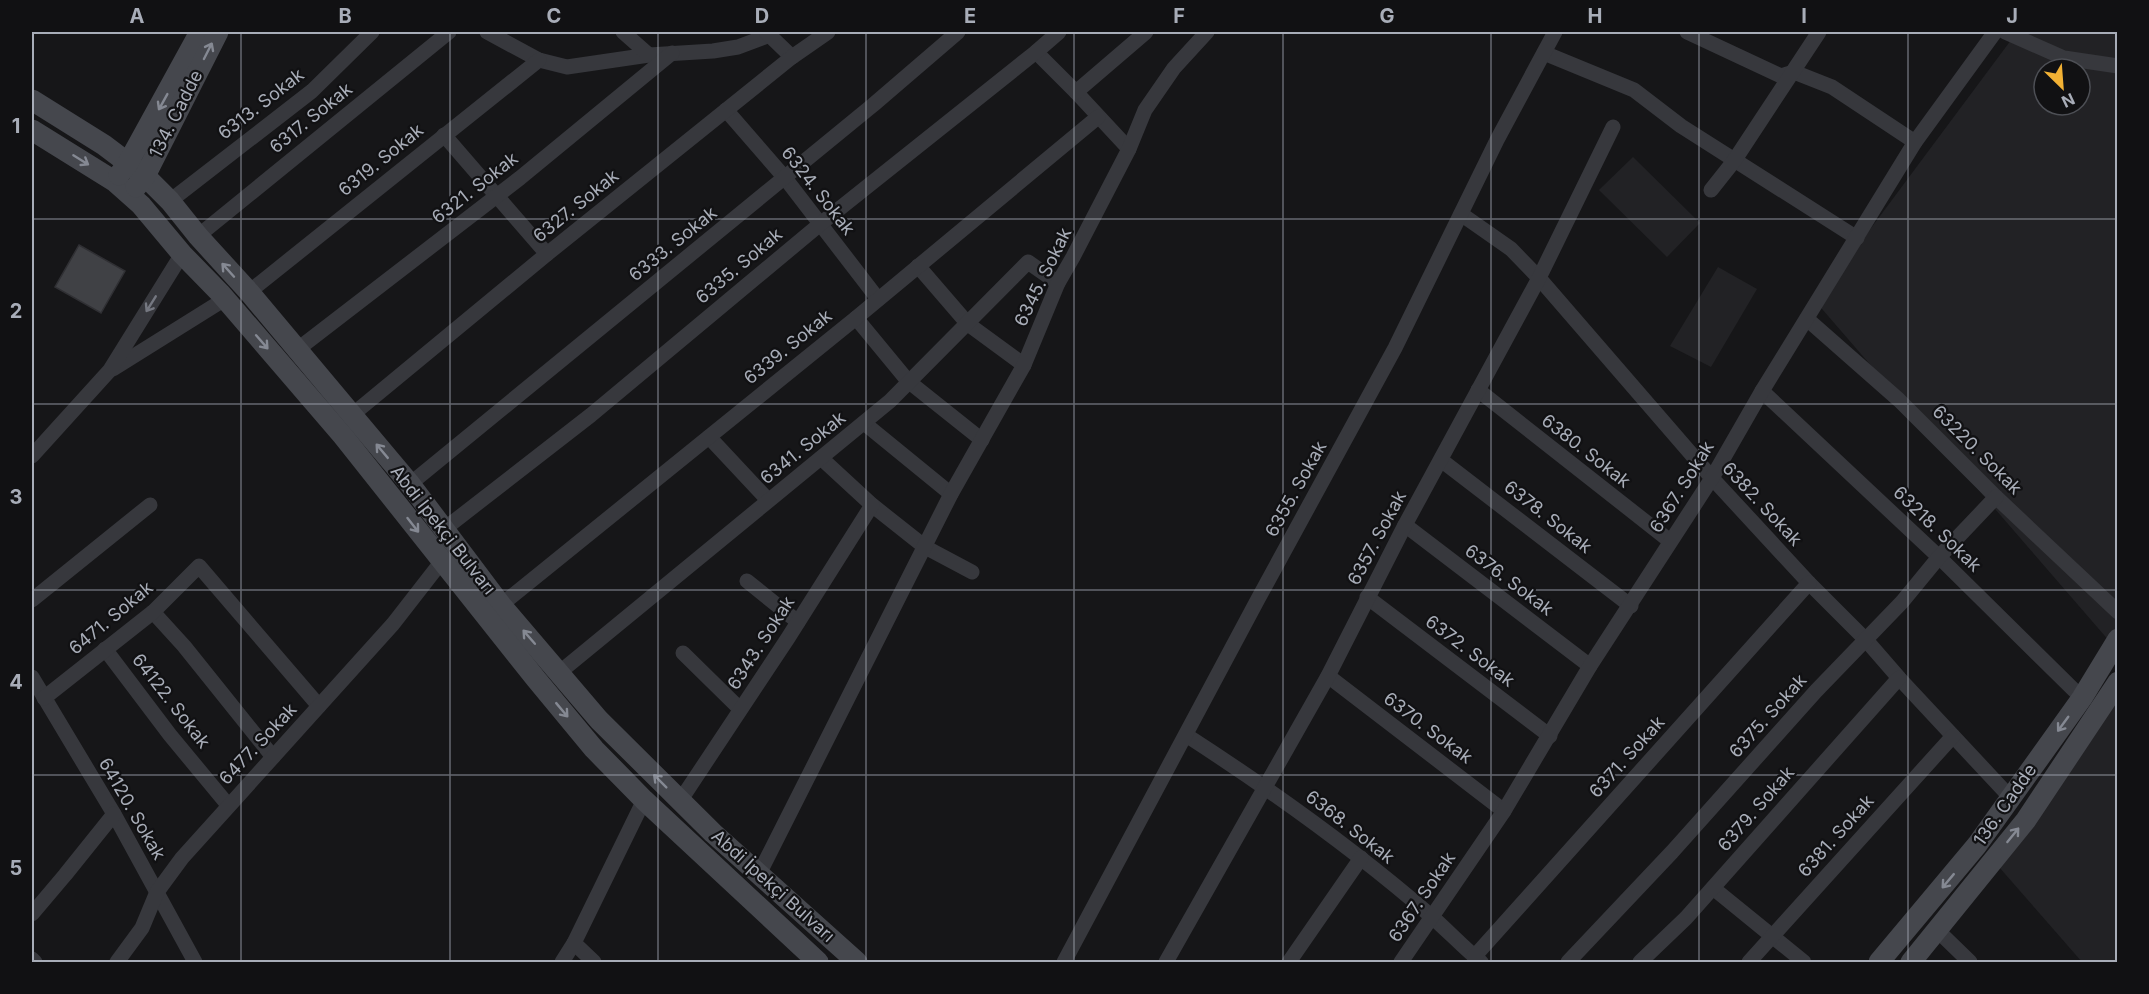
<svg xmlns="http://www.w3.org/2000/svg" width="2149" height="994" font-family="Inter,sans-serif">
  <style>
    .built { fill: #222225; fill-rule: evenodd }
    .building { fill: #404145; stroke: #303034; stroke-width: 1.5 }
    .lines { fill: none; stroke-linecap: round; stroke-linejoin: round }
    .street { stroke: #37383d; stroke-width: 15 }
    .secondary { stroke: #45474d; stroke-width: 21 }
    .oneway { stroke: #858993 }
    .oneway2 { stroke: #757881 }
    .grid { fill: none; stroke: #a8adb8; stroke-width: 1.5; stroke-opacity: 0.55 }
    .labels { text-anchor: middle; stroke-width: 4.5; stroke-linejoin: round; paint-order: stroke }
    .street-label { font-size: 18px; fill: #a8adb8; stroke: #111113 }
    .neatline { fill: none; stroke: #a8adb8; stroke-width: 2 }
    .grid-label { font-size: 20px; text-anchor: middle; font-weight: bold; fill: #a8adb8 }
  </style>
  <rect width="100%" height="100%" fill="#161618"/>
  <g class="built">
    <path d="M2017,32H2117V650L1816,302ZM2044,69H2080V105H2044Z"/>
    <path d="M1633,157L1700,223L1667,257L1599,190Z"/>
    <path d="M1718,267L1757,289L1711,367L1670,346Z"/>
    <path d="M2117,669V962H2082L1999,867Z"/>
  </g>
  <path class="building" d="M79,245L125,271L101,313L55,287Z"/>
  <g class="lines">
    <g class="street">
      <path d="M487,32L539,60L567,67L649,55L713,51L738,47L770,35"/>
      <path d="M623,32L649,55"/>
      <path d="M766,32L792,57"/>
      <path d="M1687,32L1781,76L1794,72L1832,87L1915,142"/>
      <path d="M2005,32L2064,58L2118,66"/>
      <path d="M1036,52L1076,92L1129,149"/>
      <path d="M1544,53L1634,90L1681,126L1857,238"/>
      <path d="M1076,92L1146,32"/>
      <path d="M726,110L785,178L878,299"/>
      <path d="M444,135L547,254"/>
      <path d="M1711,190L1734,161L1819,32"/>
      <path d="M170,201L312,91L372,32"/>
      <path d="M1461,214L1511,249L1539,278L1712,478L1809,583L1866,640L1899,678L2010,797"/>
      <path d="M198,236L449,32"/>
      <path d="M918,266L968,324L1024,365"/>
      <path d="M249,292L539,60"/>
      <path d="M856,318L908,381L982,440"/>
      <path d="M1807,319L1899,400L1996,497L2118,612"/>
      <path d="M298,349L520,178L672,53"/>
      <path d="M113,369L225,299"/>
      <path d="M1478,390L1670,541"/>
      <path d="M1762,391L1939,557L2082,698"/>
      <path d="M352,415L547,254L792,57L828,32"/>
      <path d="M864,423L951,494"/>
      <path d="M709,437L768,500"/>
      <path d="M32,456L110,370L182,254"/>
      <path d="M821,458L872,505L925,547L972,572"/>
      <path d="M1441,460L1631,606"/>
      <path d="M410,484L873,105L958,32"/>
      <path d="M1405,525L1590,666"/>
      <path d="M443,530L591,415L819,225L1036,52L1059,32"/>
      <path d="M747,581L798,622"/>
      <path d="M1367,597L1550,736"/>
      <path d="M32,600L150,505"/>
      <path d="M501,605L856,318L1098,117"/>
      <path d="M153,612L184,646L273,757"/>
      <path d="M105,649L170,735L228,805"/>
      <path d="M683,653L740,709"/>
      <path d="M560,672L890,401L1028,262L1058,283"/>
      <path d="M1328,676L1504,811"/>
      <path d="M32,677L114,814L195,962"/>
      <path d="M44,698L153,612L199,566L319,706"/>
      <path d="M1186,735C1271,790 1354,849 1431,916C1448,931 1464,948 1481,962"/>
      <path d="M680,801L788,638L872,505"/>
      <path d="M759,874L951,494L1024,365L1058,283L1073,257L1129,149L1145,110L1174,68L1207,32"/>
      <path d="M1713,888L1804,962"/>
      <path d="M32,914L65,875L114,814"/>
      <path d="M1937,930L1970,962"/>
      <path d="M574,943L594,962"/>
      <path d="M1474,957L1809,583"/>
      <path d="M32,959L35,962"/>
      <path d="M117,962L142,928L157,892L182,858L393,624L442,561"/>
      <path d="M562,962L574,943L644,800"/>
      <path d="M1064,962L1258,599L1395,348L1497,140L1555,32"/>
      <path d="M1166,962L1328,676L1405,525L1539,278L1613,127"/>
      <path d="M1289,962L1361,858"/>
      <path d="M1401,962L1504,811L1590,666L1712,478L1762,391L1915,142L1995,32"/>
      <path d="M1568,962L1672,852L1816,691L1902,602L1939,557L1996,497"/>
      <path d="M1640,962L1686,918L1899,678"/>
      <path d="M1749,962L1953,736"/>
    </g>
    <g class="secondary">
      <path d="M32,100L104,145L145,176L170,201L198,236L249,292L352,415L410,484L501,605L599,720L713,833L857,962"/>
      <path d="M32,130L114,181L141,205L182,254L221,294L343,436L536,679L594,749L644,800L818,962"/>
      <path d="M119,175L128,163L200,32"/>
      <path d="M136,187L145,176L218,32"/>
      <path d="M1879,962L1977,845L2082,698L2118,639"/>
      <path d="M1911,962L2026,820L2118,682"/>
    </g>
  </g>
  <defs><path id="oneway-shaft" d="M-6 0H5M1.5-3L5.5 0L1.5 3" fill="none" stroke-width="1.6" stroke-linecap="round" stroke-linejoin="round" transform="scale(1.5)"/></defs>
  <g class="oneway">
    <use href="#oneway-shaft" transform="translate(208 51) rotate(-63)"/>
    <use href="#oneway-shaft" transform="translate(163 102) rotate(119)"/>
    <use href="#oneway-shaft" transform="translate(81 160) rotate(32)"/>
    <use href="#oneway-shaft" transform="translate(228 270) rotate(-132)"/>
    <use href="#oneway-shaft" transform="translate(262 342) rotate(49)"/>
    <use href="#oneway-shaft" transform="translate(382 451) rotate(-130)"/>
    <use href="#oneway-shaft" transform="translate(413 525) rotate(52)"/>
    <use href="#oneway-shaft" transform="translate(529 637) rotate(-131)"/>
    <use href="#oneway-shaft" transform="translate(562 710) rotate(50)"/>
    <use href="#oneway-shaft" transform="translate(2063 724) rotate(126)"/>
    <use href="#oneway-shaft" transform="translate(660 781) rotate(-135)"/>
    <use href="#oneway-shaft" transform="translate(2013 835) rotate(-51)"/>
    <use href="#oneway-shaft" transform="translate(1948 881) rotate(130)"/>
  </g>
  <use class="oneway2" href="#oneway-shaft" transform="translate(151 304) rotate(122)"/>
  <path class="grid" d="M241,32V962M450,32V962M658,32V962M866,32V962M1074,32V962M1283,32V962M1491,32V962M1699,32V962M1908,32V962M32,219H2118M32,404H2118M32,590H2118M32,775H2118"/>
  <g class="labels">
    <g class="street-label">
      <text transform="translate(261 104) rotate(-38)" y="6">6313. Sokak</text>
      <text transform="translate(176 114) rotate(-63)" y="6">134. Cadde</text>
      <text transform="translate(311 118) rotate(-39)" y="6">6317. Sokak</text>
      <text transform="translate(381 160) rotate(-39)" y="6">6319. Sokak</text>
      <text transform="translate(475 188) rotate(-38)" y="6">6321. Sokak</text>
      <text transform="translate(818 191) rotate(52)" y="6">6324. Sokak</text>
      <text transform="translate(576 206) rotate(-39)" y="6">6327. Sokak</text>
      <text transform="translate(673 244) rotate(-39)" y="6">6333. Sokak</text>
      <text transform="translate(739 266) rotate(-40)" y="6">6335. Sokak</text>
      <text transform="translate(1043 277) rotate(-64)" y="6">6345. Sokak</text>
      <text transform="translate(788 347) rotate(-39)" y="6">6339. Sokak</text>
      <text transform="translate(803 448) rotate(-39)" y="6">6341. Sokak</text>
      <text transform="translate(1977 450) rotate(45)" y="6">63220. Sokak</text>
      <text transform="translate(1586 451) rotate(38)" y="6">6380. Sokak</text>
      <text transform="translate(1682 487) rotate(-58)" y="6">6367. Sokak</text>
      <text transform="translate(1296 489) rotate(-61)" y="6">6355. Sokak</text>
      <text transform="translate(1762 504) rotate(47)" y="6">6382. Sokak</text>
      <text transform="translate(1548 517) rotate(38)" y="6">6378. Sokak</text>
      <text transform="translate(1937 529) rotate(44)" y="6">63218. Sokak</text>
      <text transform="translate(443 530) rotate(52)" y="6">Abdi İpekçi Bulvarı</text>
      <text transform="translate(1377 538) rotate(-62)" y="6">6357. Sokak</text>
      <text transform="translate(1509 580) rotate(37)" y="6">6376. Sokak</text>
      <text transform="translate(111 618) rotate(-40)" y="6">6471. Sokak</text>
      <text transform="translate(761 643) rotate(-57)" y="6">6343. Sokak</text>
      <text transform="translate(1470 651) rotate(37)" y="6">6372. Sokak</text>
      <text transform="translate(171 701) rotate(52)" y="6">64122. Sokak</text>
      <text transform="translate(1768 716) rotate(-48)" y="6">6375. Sokak</text>
      <text transform="translate(1428 728) rotate(37)" y="6">6370. Sokak</text>
      <text transform="translate(258 744) rotate(-47)" y="6">6477. Sokak</text>
      <text transform="translate(1627 757) rotate(-48)" y="6">6371. Sokak</text>
      <text transform="translate(2005 805) rotate(-55)" y="6">136. Cadde</text>
      <text transform="translate(132 809) rotate(60)" y="6">64120. Sokak</text>
      <text transform="translate(1756 809) rotate(-49)" y="6">6379. Sokak</text>
      <text transform="translate(1350 827) rotate(38)" y="6">6368. Sokak</text>
      <text transform="translate(1836 836) rotate(-48)" y="6">6381. Sokak</text>
      <text transform="translate(773 886) rotate(42)" y="6">Abdi İpekçi Bulvarı</text>
      <text transform="translate(1422 897) rotate(-56)" y="6">6367. Sokak</text>
    </g>
  </g>
  <rect width="2149" height="994" fill="none" stroke="#111113" stroke-width="66"/>
  <g transform="translate(2062 87) rotate(155)"><circle r="28" fill="#111113" stroke="#4d4f55" stroke-width="1.5"/>
  <path d="M0-4.5L10 22L0 15L-10 22Z" fill="#f2b134"/>
  <text y="-9" font-size="16" font-weight="bold" text-anchor="middle" fill="#a8adb8">N</text>
  </g>
  <rect x="33" y="33" width="2083" height="928" class="neatline"/>
  <g class="grid-label">
    <text x="137" y="23">A</text>
    <text x="345" y="23">B</text>
    <text x="554" y="23">C</text>
    <text x="762" y="23">D</text>
    <text x="970" y="23">E</text>
    <text x="1179" y="23">F</text>
    <text x="1387" y="23">G</text>
    <text x="1595" y="23">H</text>
    <text x="1804" y="23">I</text>
    <text x="2012" y="23">J</text>
    <text x="16" y="133">1</text>
    <text x="16" y="318">2</text>
    <text x="16" y="504">3</text>
    <text x="16" y="689">4</text>
    <text x="16" y="875">5</text>
  </g>
</svg>
